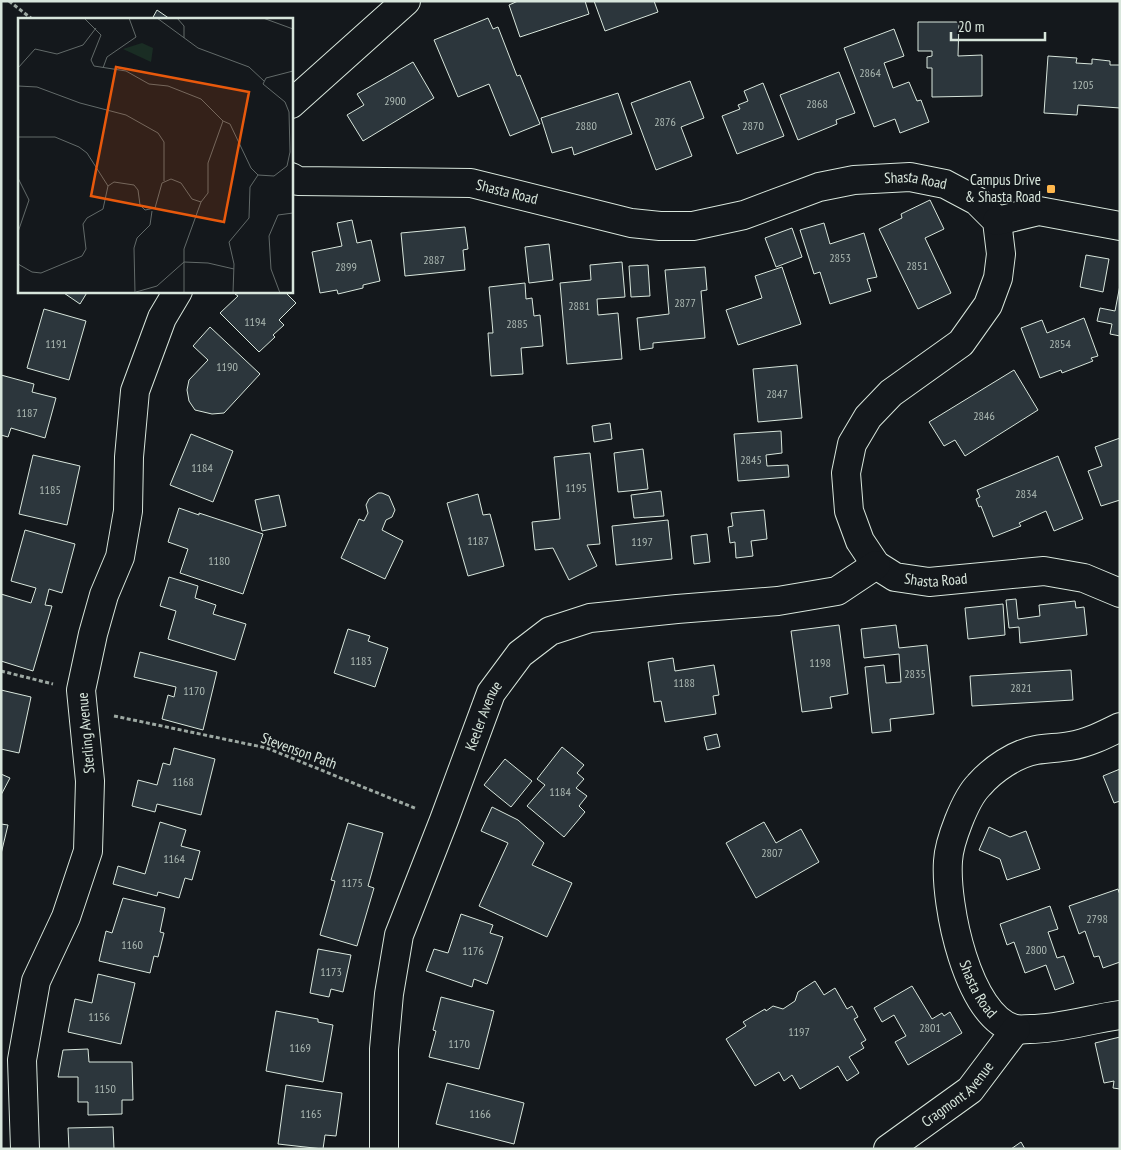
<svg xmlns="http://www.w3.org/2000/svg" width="1121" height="1150" font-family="'PT Sans Narrow',sans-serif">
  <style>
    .building { fill: #2c363c; stroke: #d8e6dc }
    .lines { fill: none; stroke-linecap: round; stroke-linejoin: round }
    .minor-casing { stroke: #d8e6dc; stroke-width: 30 }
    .path { stroke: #9da8a2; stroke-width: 3; stroke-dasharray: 4 2.5; stroke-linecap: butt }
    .minor { stroke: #14181c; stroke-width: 28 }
    .poi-dot { fill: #ffb74d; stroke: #14181c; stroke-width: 2 }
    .labels { text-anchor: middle; stroke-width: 4; stroke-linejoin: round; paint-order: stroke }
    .number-label { font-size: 12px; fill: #adbab4 }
    .poi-label { font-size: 15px; fill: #d8e6dc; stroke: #14181c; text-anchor: end }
    .street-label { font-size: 15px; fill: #d8e6dc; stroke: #14181c }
    .inset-road { fill: none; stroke: #626a69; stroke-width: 1 }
    .view { fill: #e8590c; fill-opacity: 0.15; stroke: #e8590c; stroke-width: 2.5 }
    .inset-edge { fill: none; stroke: #d8e6dc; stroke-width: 2.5 }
  </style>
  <rect width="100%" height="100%" fill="#14181c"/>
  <g class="building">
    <path d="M585,1L589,14L520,37L509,5L518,1Z"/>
    <path d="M594,1H654L658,12L605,31Z"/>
    <path d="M157,10L170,19H152Z"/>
    <path d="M488,18L493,29L498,27L517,76L520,75L540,124L510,136L489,84L458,97L434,40Z"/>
    <path d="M918,22H959L958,56L982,55V96L932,97V68H927V57L932,56V51H918Z"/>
    <path d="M894,29L904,56L884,63L893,88L909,82L917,101L921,100L929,122L900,133L895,119L874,127L844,48Z"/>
    <path d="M1048,56L1077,58L1076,63L1092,64V59L1110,61V65H1120V108L1078,105L1077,115L1044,113Z"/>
    <path d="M413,62L434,98L363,141L347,115L364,105L357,94Z"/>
    <path d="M839,72L855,113L836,120L837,124L798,140L780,95Z"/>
    <path d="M690,81L704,118L681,127L692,156L656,170L631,103Z"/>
    <path d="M763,83L784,136L737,154L722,116L740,109L738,105L748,101L744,91Z"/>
    <path d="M618,93L632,134L574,155L572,147L552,153L541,118Z"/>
    <path d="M930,200L944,229L925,238L951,293L918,309L879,229L902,218L901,214Z"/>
    <path d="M352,220L357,243L371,240L380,281L363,285V288L338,294L337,290L320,293L312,252L342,246L337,223Z"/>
    <path d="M824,223L830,244L864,233L877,277L867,279L871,291L830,304L820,272L814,274L800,230Z"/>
    <path d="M465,227L468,249L463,250L465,270L405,276L401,233Z"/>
    <path d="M792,228L802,257L776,267L765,238Z"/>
    <path d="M549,244L553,280L529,283L525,247Z"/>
    <path d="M1086,255L1109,259L1103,292L1080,287Z"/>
    <path d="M622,262L625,297L597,299L598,315L618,313L622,359L567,364L560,283L591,280L590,265Z"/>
    <path d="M648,265L650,296L631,297L629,266Z"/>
    <path d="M705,267L707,290L701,291L705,338L653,343V348L640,350L637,318L669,314L665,270Z"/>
    <path d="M782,267L801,324L738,345L726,310L762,298L755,276Z"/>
    <path d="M525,283L526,299L532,298L534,316L540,315L543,346L521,348L523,374L491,376L488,333H493L489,287Z"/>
    <path d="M1120,285V336L1110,334L1112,324L1097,321L1100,308L1115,311Z"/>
    <path d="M61,291H88L80,304Z"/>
    <path d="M238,291H284L296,303L279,320L284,325L273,335L275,337L259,352L220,313L238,296L235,294Z"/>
    <path d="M44,309L86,321L69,380L27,368Z"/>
    <path d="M1084,318L1098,356L1091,358L1093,361L1062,373L1061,370L1040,378L1021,328L1042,320L1047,333Z"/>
    <path d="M210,327L260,374L224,413L212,414L195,410L189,401L187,390L189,380L208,360L193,346Z"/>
    <path d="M797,365L802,418L758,422L753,369Z"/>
    <path d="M1014,370L1038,410L965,456L955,440L944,446L929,422Z"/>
    <path d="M1,375L34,384L32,392L56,398L45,438L11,428L8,437L1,435Z"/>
    <path d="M610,423L612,439L594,442L592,426Z"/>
    <path d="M781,431L782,453L766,455L767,466L788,465L789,477L738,481L734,434Z"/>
    <path d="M191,434L233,451L213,502L170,485Z"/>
    <path d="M1120,438V500L1101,506L1088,471L1102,466L1095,447Z"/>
    <path d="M643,449L648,489L618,492L614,453Z"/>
    <path d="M590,453L600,544L587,545L597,566L569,580L553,548L535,550L532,522L560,519L554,457Z"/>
    <path d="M33,455L80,466L67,525L19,514Z"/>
    <path d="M1058,456L1083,519L1054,531L1046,511L1019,523L1021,526L993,537L981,506L979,507L976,499L980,497L977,490Z"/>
    <path d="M661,491L664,516L634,518L631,495Z"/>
    <path d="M378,493H382L389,496L395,510L392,517L386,520L382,530L403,541L385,579L341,558L359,519L364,521L368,513L366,505L369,499Z"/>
    <path d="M478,494L483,515L490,514L504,566L468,576L447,503Z"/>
    <path d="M279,495L286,526L262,531L255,500Z"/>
    <path d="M179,508L199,515V513L263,534L243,594L180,573L188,549L168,542Z"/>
    <path d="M764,510L767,539L751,541L753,556L736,558L735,542L730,543L728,527L733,526L731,513Z"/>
    <path d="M668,520L672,559L616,565L612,526Z"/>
    <path d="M25,530L75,544L62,593L49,589L45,605L52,606L33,671L1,661V594L31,603L36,588L11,581Z"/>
    <path d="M707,534L710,562L694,564L691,536Z"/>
    <path d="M169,577L198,586L195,598L216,605L213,614L246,624L235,660L168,639L176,611L160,606Z"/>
    <path d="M1016,599L1018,619L1040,616L1039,605L1075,601L1076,608L1084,607L1087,635L1020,643L1019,627L1009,628L1006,600Z"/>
    <path d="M1003,604L1005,635L968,639L965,608Z"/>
    <path d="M839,625L848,694L830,697L832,708L802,712L791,631Z"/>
    <path d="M896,625L899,648L927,645L934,714L890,719L891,731L872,733L865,667L884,665L886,683L901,682L899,654L864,658L861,629Z"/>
    <path d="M348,629L370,636L368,641L388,648L375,687L334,673Z"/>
    <path d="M140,652L217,672L203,730L162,719L168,695L174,697L176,687L134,677Z"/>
    <path d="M673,658L675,671L714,665L719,695L713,696L716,714L665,722L661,701L654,702L648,662Z"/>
    <path d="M1071,670L1073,700L972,706L970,676Z"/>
    <path d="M1,690L31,697L19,753L1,749Z"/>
    <path d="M717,734L720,747L707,750L704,737Z"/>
    <path d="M562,747L584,765L577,773L584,779L576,788L587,796L579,806L585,812L564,837L527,806L545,785L537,779Z"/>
    <path d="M174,748L215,759L201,815L157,804L155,812L132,806L138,780L157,785L163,763L170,765Z"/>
    <path d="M505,759L532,781L511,807L484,785Z"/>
    <path d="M1120,769V801L1114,803L1103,776Z"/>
    <path d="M1,774L10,778L1,795Z"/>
    <path d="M492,807L518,820L544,843L532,865L572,883L547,937L479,906L508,843L481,831Z"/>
    <path d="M160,822L186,830L181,846L200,851L192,880L185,878L179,898L158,892L157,896L113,884L118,866L145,874Z"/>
    <path d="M764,822L776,843L801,829L819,862L756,898L726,843Z"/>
    <path d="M348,823L383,833L368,886L374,888L357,946L320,935L335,881L331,880Z"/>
    <path d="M1,824L8,825L1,854Z"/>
    <path d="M989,827L1010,837L1026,831L1040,869L1007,880L1000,859L979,850Z"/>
    <path d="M1118,889L1120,895V962L1103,968L1099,956L1094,957L1085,931L1079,934L1069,906Z"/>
    <path d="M123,898L165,908L160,932L164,933L158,957L154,956L150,973L99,961L106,931L112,933Z"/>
    <path d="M1050,906L1058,929L1048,932L1057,958L1064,956L1074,983L1055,990L1046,965L1025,973L1014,942L1007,945L1000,924Z"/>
    <path d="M461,914L493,925L490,933L503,937L487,984L474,979L472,987L426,971L434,949L448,953Z"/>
    <path d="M318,949L351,955L343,992L331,989L329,997L310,993Z"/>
    <path d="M98,974L135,983L121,1044L68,1032L75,999L92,1003Z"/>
    <path d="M815,981L824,995L835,988L847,1009L852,1006L858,1017L854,1019L866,1040L861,1043L864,1048L849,1057L859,1073L847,1081L838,1066L800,1089L792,1075L784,1081L779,1072L755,1086L726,1039L746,1026L743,1022L765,1009L766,1011L773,1006L783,1009L795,1001L798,992Z"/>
    <path d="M912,986L932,1019L942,1013L944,1016L950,1012L962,1033L908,1065L895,1042L906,1036L894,1015L882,1022L874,1008Z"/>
    <path d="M441,997L494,1011L479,1069L429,1057L436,1031L433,1030Z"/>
    <path d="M276,1011L318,1019V1022L333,1025L323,1082L266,1071Z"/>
    <path d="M1120,1037V1089L1113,1088L1114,1081L1104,1083L1095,1043Z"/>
    <path d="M88,1049L89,1062H132L133,1100H122V1114L88,1115V1102H78V1077H58L63,1050Z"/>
    <path d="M447,1083L524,1103L514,1144L436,1124Z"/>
    <path d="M286,1085L342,1093L336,1136L325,1135L323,1149L278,1144Z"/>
    <path d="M113,1127L114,1149H69L68,1128Z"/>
    <path d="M1021,1142L1025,1149H1011Z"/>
  </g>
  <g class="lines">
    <defs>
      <g id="minor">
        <path d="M291,104L406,1"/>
        <path id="s1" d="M291,177L298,181L471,183L631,223L660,226H693L744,215L819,187L854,180L910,177L945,184L977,201L997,221L1001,254L998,278L988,305L961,343L891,393L868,417L852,444L846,473L849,511L860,541L876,565L895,577L929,582L1044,571L1084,578L1120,593"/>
        <path d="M997,221L1039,211L1120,226"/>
        <path id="s2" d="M1120,727C1104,735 1088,743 1070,746C1059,748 1048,748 1036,750C1015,754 993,769 979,785C965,799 949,842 948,861C945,904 967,1016 1015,1029C1019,1030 1025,1029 1030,1029C1060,1029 1090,1019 1120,1015"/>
        <path d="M25,1149L22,1060L36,981L66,917L88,851L90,781L81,690L93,634L104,595L120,557L128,511L129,457L135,391L162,318L178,291"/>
        <path id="s3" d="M384,1149V1049L389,994L399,935L444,820L491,693L520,654L550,631L590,618L677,609L778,601L837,591L876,565"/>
        <path id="s4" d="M888,1149L970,1090L1016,1029"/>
      </g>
    </defs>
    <use href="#minor" class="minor-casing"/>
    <g class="path">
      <path d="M9,1L32,19"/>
      <path d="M1,671L53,684"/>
      <path d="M114,716L267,748L417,809"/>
    </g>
    <use href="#minor" class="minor"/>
  </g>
  <rect class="poi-dot" x="1046" y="184" width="10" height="10" rx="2.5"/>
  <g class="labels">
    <g class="number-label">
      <text x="870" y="77">2864</text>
      <text x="1083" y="89">1205</text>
      <text x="395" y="105">2900</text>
      <text x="817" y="108">2868</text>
      <text x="665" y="126">2876</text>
      <text x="586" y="130">2880</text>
      <text x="753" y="130">2870</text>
      <text x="840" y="262">2853</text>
      <text x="434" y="264">2887</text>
      <text x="917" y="270">2851</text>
      <text x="346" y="271">2899</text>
      <text x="685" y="307">2877</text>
      <text x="579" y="310">2881</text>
      <text x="255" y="326">1194</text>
      <text x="517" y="328">2885</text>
      <text x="56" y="348">1191</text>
      <text x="1060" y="348">2854</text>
      <text x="227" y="371">1190</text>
      <text x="777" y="398">2847</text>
      <text x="27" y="417">1187</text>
      <text x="984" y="420">2846</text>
      <text x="751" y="464">2845</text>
      <text x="202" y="472">1184</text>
      <text x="576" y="492">1195</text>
      <text x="50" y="494">1185</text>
      <text x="1026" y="498">2834</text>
      <text x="478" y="545">1187</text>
      <text x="642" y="546">1197</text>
      <text x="219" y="565">1180</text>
      <text x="361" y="665">1183</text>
      <text x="820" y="667">1198</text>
      <text x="915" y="678">2835</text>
      <text x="684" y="687">1188</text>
      <text x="1021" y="692">2821</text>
      <text x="194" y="695">1170</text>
      <text x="183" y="786">1168</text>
      <text x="560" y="796">1184</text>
      <text x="772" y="857">2807</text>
      <text x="174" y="863">1164</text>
      <text x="352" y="887">1175</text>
      <text x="1097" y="923">2798</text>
      <text x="132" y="949">1160</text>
      <text x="1036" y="954">2800</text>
      <text x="473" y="955">1176</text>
      <text x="331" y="976">1173</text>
      <text x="99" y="1021">1156</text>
      <text x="930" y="1032">2801</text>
      <text x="799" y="1036">1197</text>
      <text x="459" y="1048">1170</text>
      <text x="300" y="1052">1169</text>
      <text x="105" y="1093">1150</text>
      <text x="311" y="1118">1165</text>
      <text x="480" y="1118">1166</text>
    </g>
    <g class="poi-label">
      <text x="1041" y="185">Campus Drive<tspan x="1041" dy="17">&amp; Shasta Road</tspan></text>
    </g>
    <g class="street-label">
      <text dy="5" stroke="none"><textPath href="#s1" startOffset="638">Shasta Road</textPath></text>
      <text dy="5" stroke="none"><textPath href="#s1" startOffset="218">Shasta Road</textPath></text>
      <text dy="5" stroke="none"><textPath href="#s1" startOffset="1208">Shasta Road</textPath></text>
      <text dy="5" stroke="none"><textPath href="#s3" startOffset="450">Keeler Avenue</textPath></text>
      <text transform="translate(86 733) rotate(-95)" y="5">Sterling Avenue</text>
      <text transform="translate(299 751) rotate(20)" y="5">Stevenson Path</text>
      <text dy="5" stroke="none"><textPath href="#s2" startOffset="372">Shasta Road</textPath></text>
      <text dy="5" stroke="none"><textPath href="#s4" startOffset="89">Cragmont Avenue</textPath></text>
    </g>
  </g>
  <g transform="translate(18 18)">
    <rect width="275" height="275" fill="#14181c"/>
    <path d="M124,25L135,30L133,44L105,31Z" fill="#1a2d24"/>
    <path class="inset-road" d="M66,0L83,17L73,42L76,48L108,53L131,66L150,68L183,81L205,103M139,0L180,30L231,49L246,63M159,0L166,8V20M245,0L275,11M0,50L17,31L39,36L65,27L78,10M85,50L89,39L118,19L111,0M0,68L19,69L62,85L108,97L140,115L146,124V163M0,119H37L61,129L69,135L90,168M0,160L11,182L0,214M183,184L190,175V145L205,103L212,106L233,150L240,157L256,158L269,148L272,134L271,94L267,84L245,66L248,60L275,53M0,246L14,254L23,255L64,238L68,231L65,206L69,200L85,191L90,168L96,164L116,167L120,172L122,187L127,192L137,190L144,165L153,161L163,165L174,181L183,184M118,274L139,268L166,244L190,245L216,251M117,275L116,230L119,220L132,207L134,193M166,275V231L183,184M215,275L216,246L211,224L231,200L232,169L240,157M262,275L253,251L251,218L260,197L275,195"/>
    <path class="view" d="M98,49L231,74L206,204L73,178Z"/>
    <rect width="275" height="275" class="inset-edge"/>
  </g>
  <rect width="1121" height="1150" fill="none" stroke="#d8e6dc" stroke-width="5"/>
  <path d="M951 32v8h94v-8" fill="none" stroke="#d8e6dc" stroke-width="2.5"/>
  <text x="958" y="32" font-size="15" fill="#d8e6dc" stroke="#14181c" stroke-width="4" paint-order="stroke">20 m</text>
</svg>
